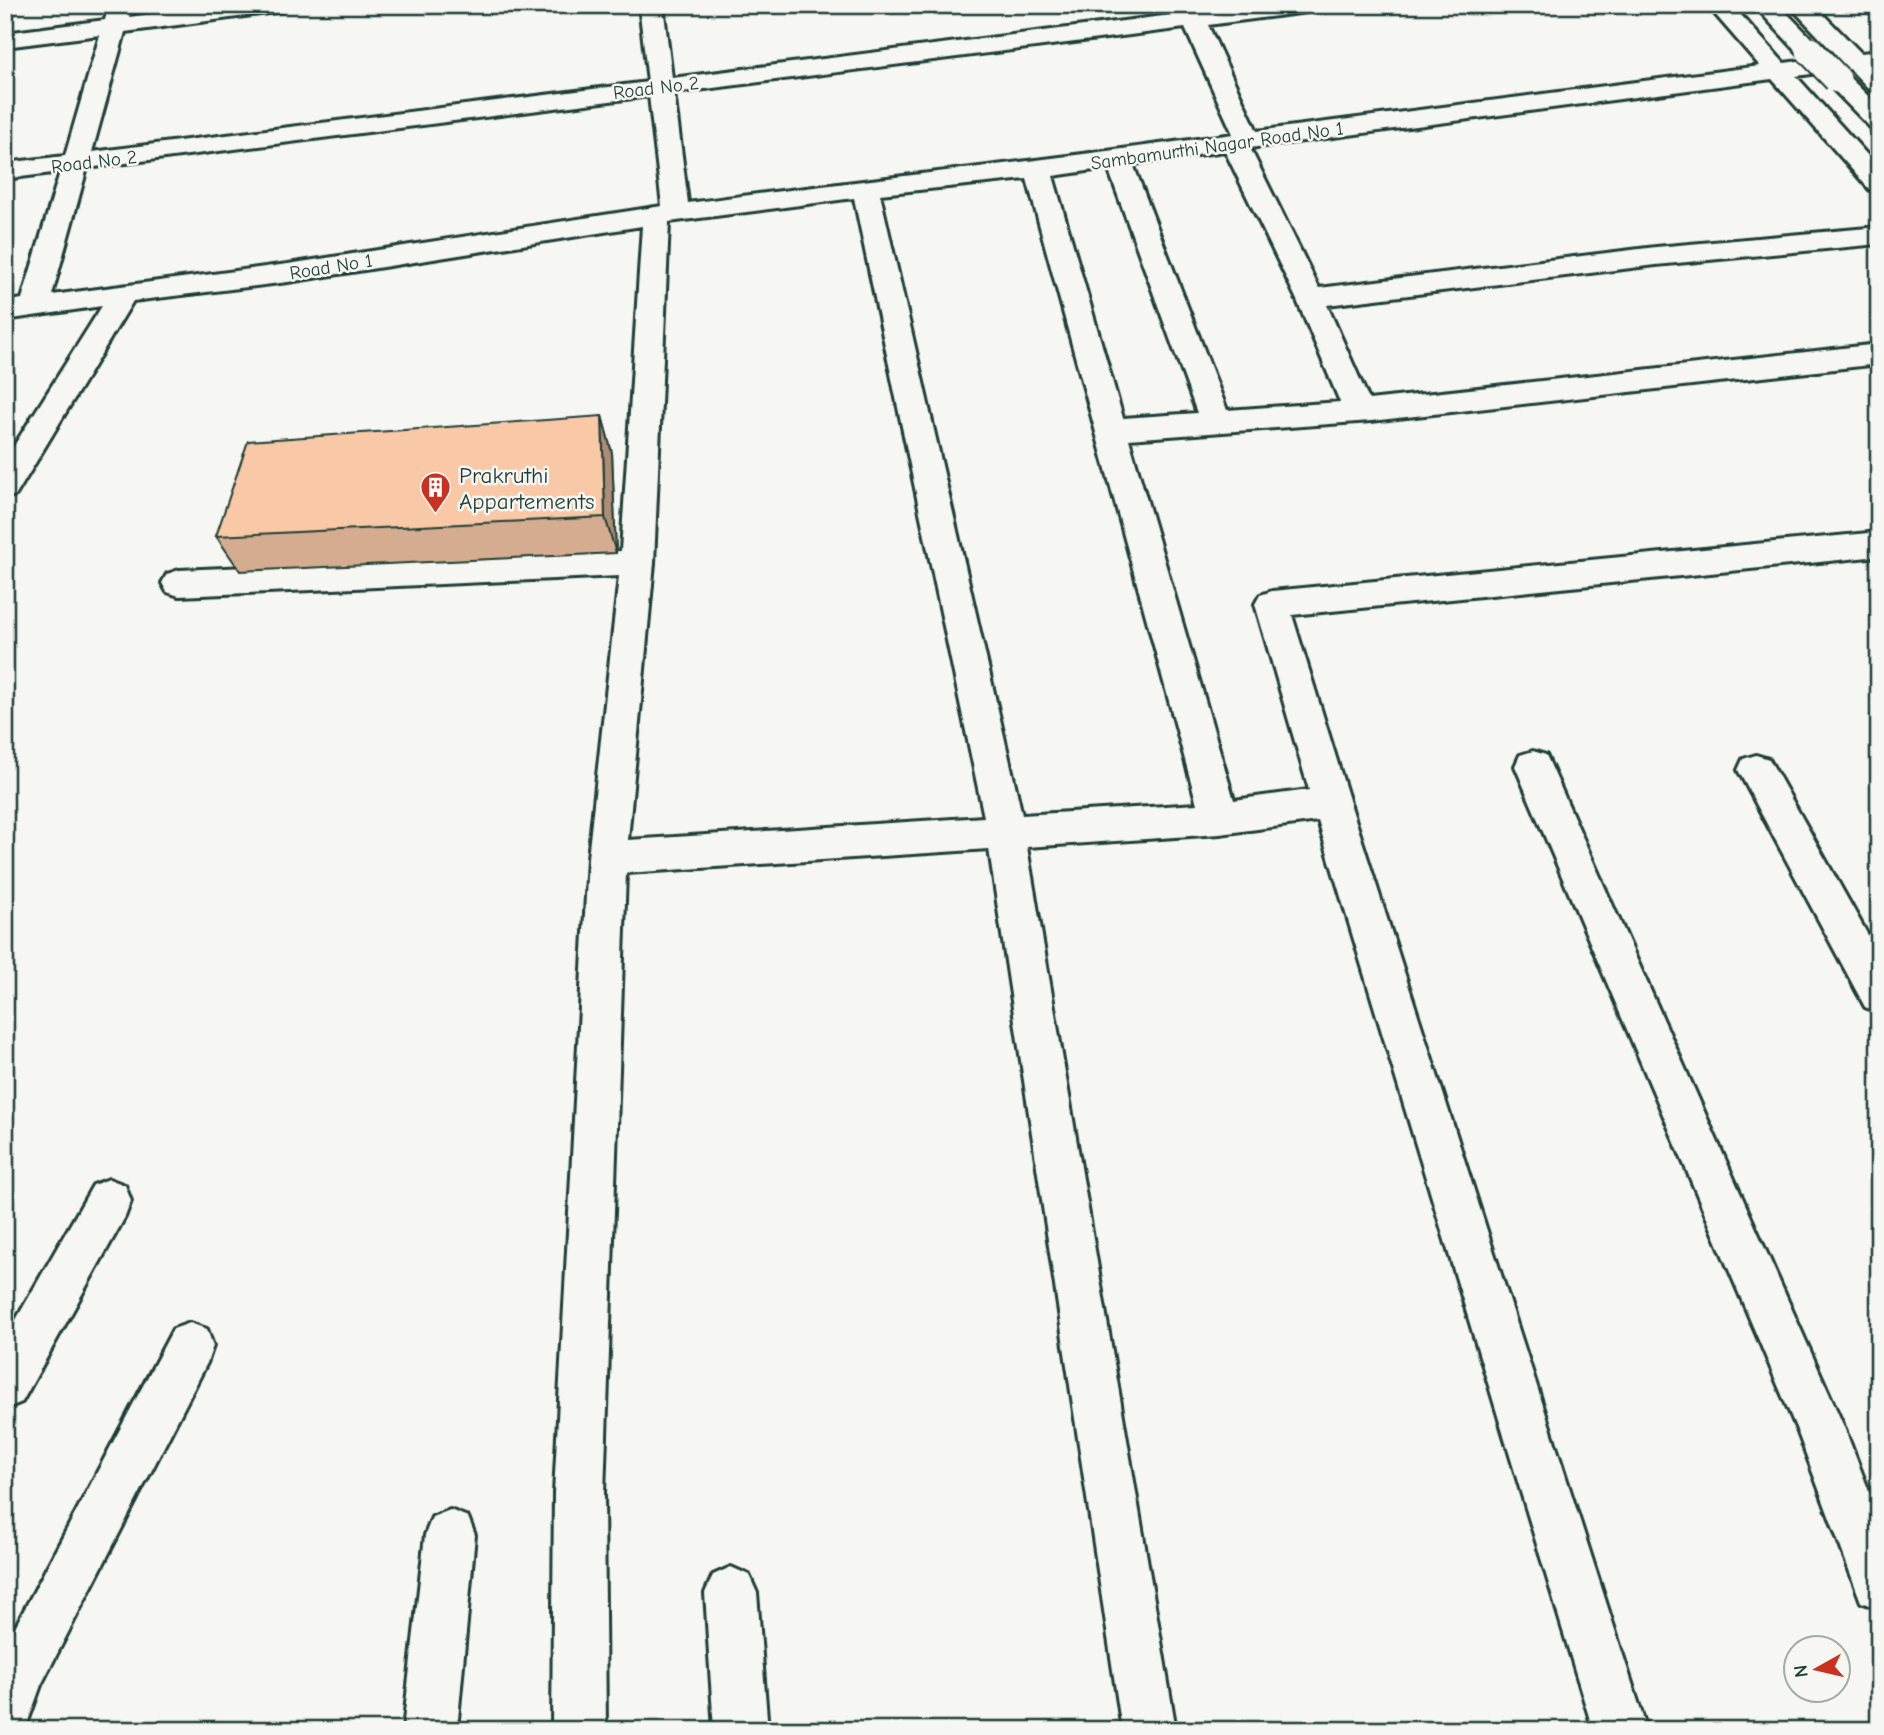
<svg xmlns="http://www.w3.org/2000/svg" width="1884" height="1735" font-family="'Comic Neue',sans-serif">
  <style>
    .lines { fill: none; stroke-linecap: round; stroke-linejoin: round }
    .street-casing { stroke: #1f3d34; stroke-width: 6 }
    .secondary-casing { stroke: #1f3d34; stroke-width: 6 }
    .street { fill: #f6f6f2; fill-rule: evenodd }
    .secondary { fill: #f6f6f2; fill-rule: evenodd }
    .secondary-bridge-casing { stroke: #1f3d34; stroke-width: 31; stroke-linecap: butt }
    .secondary-bridge { stroke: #f6f6f2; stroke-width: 27 }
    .wall { fill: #d5ac90; stroke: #1f3d34; stroke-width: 2 }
    .shaded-wall { fill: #ae8c75; stroke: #1f3d34; stroke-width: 2 }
    .building { fill: #f8c8a7; stroke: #1f3d34; stroke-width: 2 }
    .labels { text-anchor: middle; stroke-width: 5; stroke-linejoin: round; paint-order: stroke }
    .far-street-label { font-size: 19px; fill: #1f3d34; stroke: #f6f6f2 }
    .poi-label { font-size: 23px; fill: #1f3d34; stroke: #f6f6f2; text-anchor: start }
  </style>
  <rect width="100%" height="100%" fill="#f6f6f2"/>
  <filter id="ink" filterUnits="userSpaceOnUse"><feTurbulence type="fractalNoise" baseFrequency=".0143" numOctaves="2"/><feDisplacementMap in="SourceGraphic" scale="14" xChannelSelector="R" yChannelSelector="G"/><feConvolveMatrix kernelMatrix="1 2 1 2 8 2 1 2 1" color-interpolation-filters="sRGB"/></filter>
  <g filter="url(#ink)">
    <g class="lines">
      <defs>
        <g id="street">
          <path d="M109,5H133L129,17L219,5H288L284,10L276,12L125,32L92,152L648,82L639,5H663L672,78L1179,14L1175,5H1199L1202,11L1249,5H1319L1315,10L1307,12L1208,25L1257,131L1760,66L1707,5H1732L1784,63L1837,56L1789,5H1814L1861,53L1879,51V65L1874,66L1879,71V92L1870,90L1850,69L1796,76L1879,168V192L1870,190L1772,79L1250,148L1319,288L1656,247L1879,227V244L1656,265L1327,305L1369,400L1879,344V364L1371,421L1129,439L1234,800L1309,790L1255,604L1260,595L1272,591L1879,532V556L1292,615L1350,803L1647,1730H1593L1318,821L1220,834L1027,847L1176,1730H1122L989,849L626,873L604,1493L606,1730H552L554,1493L588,858L619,576L179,596L167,592L162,583L167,574L179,570L621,551L642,226L288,282L133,301L16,495L5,498V460L102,306L5,320V302L22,299L60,172L5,179V163L65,156L100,35L5,47V33L105,20ZM1185,28L1233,134C1051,160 870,179 688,203L674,93ZM649,96L662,206L288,264L52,295L87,168ZM1225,151L1296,298L1340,402L1227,410L1133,164ZM1108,168L1197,413L1123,418L1053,176ZM1027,179L1197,804L1022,815L880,194ZM854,198L984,817L628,840L654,563L669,222Z"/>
          <path d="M1533,751L1546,755L1551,766L1844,1427L1879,1517V1609L1861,1602L1797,1430L1515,766L1520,755Z"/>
          <path d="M1756,755L1769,759L1879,955V1013L1865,1007L1738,770L1743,759Z"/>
          <path d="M109,1179L125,1185L131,1201L125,1217L22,1402L5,1409V1339L93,1185Z"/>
          <path d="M190,1323L207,1329L213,1346L207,1363L41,1685L25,1730H5V1646L173,1329Z"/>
          <path d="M450,1510L468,1517L475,1535L457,1730H403L425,1535L432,1517Z"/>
          <path d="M731,1567L749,1575L757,1593L768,1730H714L705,1593L713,1575Z"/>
        </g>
        <g id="secondary">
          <path d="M1754,5H1779L1819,46L1822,51L1819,56L1810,58L1801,56Z"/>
          <path d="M1837,72L1846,74L1879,107V130L1870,127L1828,84L1825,79L1828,74Z"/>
        </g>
      </defs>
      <use href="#street" class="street-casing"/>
      <use href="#secondary" class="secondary-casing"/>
      <use href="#street" class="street"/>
      <use href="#secondary" class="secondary"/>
      <defs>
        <path id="secondary-bridge" d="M1810,51L1837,79"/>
      </defs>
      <use href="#secondary-bridge" class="secondary-bridge-casing"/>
      <use href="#secondary-bridge" class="secondary-bridge"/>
    </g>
    <path class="wall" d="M602,416L612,453L616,553L240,571L216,536Z"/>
    <path class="shaded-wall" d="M602,416L612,453L616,553L605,517Z"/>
    <path class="building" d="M602,416L605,517L216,536L248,441Z"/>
  </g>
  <defs>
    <symbol id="building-pin" viewBox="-11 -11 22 30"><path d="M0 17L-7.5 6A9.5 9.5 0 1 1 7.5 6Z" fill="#c8321e" stroke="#f6f6f2"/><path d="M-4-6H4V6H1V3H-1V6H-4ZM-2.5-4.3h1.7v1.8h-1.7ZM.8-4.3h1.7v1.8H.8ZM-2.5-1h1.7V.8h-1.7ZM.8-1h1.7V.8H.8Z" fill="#fff"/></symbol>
  </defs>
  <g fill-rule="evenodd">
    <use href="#building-pin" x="418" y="470" width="35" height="47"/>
  </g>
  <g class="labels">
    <g class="far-street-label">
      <text transform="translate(656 87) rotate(-7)" y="7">Road No 2</text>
      <text transform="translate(1217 145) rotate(-8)" y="7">Sambamurthi Nagar Road No 1</text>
      <text transform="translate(94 161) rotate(-7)" y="7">Road No 2</text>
      <text transform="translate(331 266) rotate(-9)" y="7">Road No 1</text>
    </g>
    <g class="poi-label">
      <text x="459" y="483">Prakruthi<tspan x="459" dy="26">Appartements</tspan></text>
    </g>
  </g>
  <rect width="1884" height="1735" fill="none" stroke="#f6f6f2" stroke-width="28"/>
  <rect x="14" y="14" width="1856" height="1707" fill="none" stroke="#1f3d34" stroke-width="2.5" filter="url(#ink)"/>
  <g transform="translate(1817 1669) rotate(262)"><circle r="33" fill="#f6f6f2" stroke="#a0aca6" stroke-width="2"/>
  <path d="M0-5L12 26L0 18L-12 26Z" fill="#c8321e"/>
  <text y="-10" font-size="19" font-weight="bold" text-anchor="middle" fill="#1f3d34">N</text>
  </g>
</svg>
